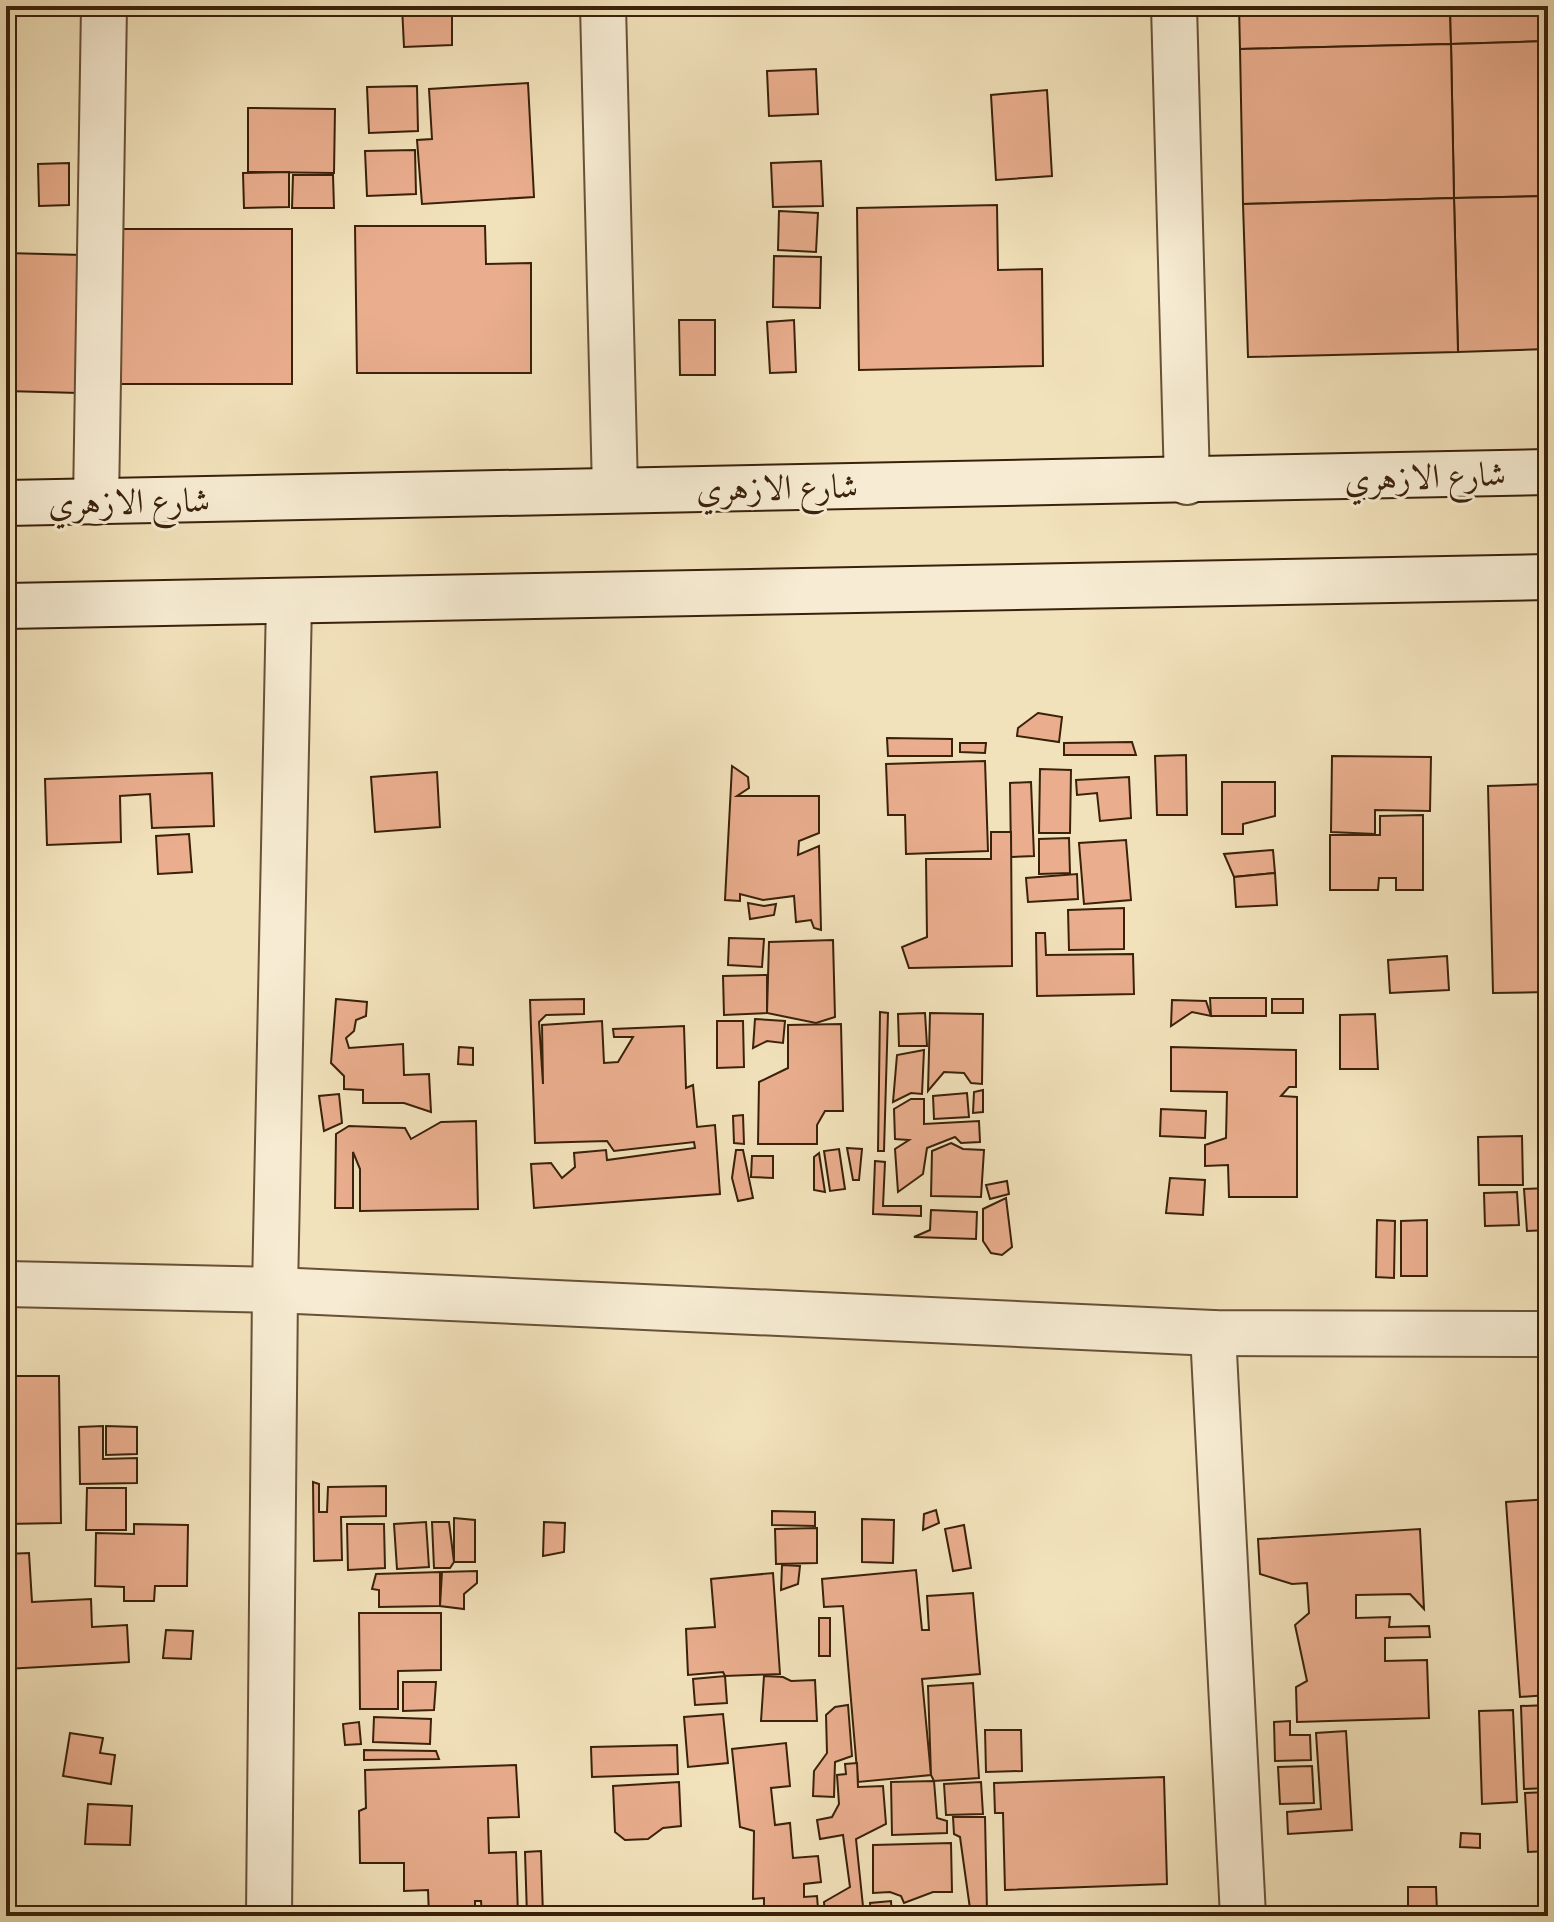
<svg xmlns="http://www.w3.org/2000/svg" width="1554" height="1922" font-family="'IM FELL DW Pica',Amiri,serif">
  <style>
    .building { fill: #eaae8e; stroke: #3a210a; stroke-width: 2 }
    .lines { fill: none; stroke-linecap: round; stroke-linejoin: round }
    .street-casing { stroke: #685136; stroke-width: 48 }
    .secondary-casing { stroke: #3a210a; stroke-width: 48 }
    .street { stroke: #f7ecd3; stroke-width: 44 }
    .secondary { stroke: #f7ecd3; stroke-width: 44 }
    .labels { text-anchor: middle; stroke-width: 6; stroke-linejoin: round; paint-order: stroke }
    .street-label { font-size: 34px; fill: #3a210a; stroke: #f7ecd3 }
  </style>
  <rect width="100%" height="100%" fill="#f2e2bb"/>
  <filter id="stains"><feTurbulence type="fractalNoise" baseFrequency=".0025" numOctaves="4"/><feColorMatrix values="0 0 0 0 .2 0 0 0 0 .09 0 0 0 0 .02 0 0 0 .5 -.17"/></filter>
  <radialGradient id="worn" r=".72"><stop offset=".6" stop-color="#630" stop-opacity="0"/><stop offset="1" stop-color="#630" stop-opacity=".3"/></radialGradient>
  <g class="building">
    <path d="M402,6H452V45L404,47Z"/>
    <path d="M718,6H820L819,15L718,12Z"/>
    <path d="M1239,6H1450L1451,44L1240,49Z"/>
    <path d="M1450,6H1548V41L1451,44Z"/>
    <path d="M1548,41V196L1454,198L1451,44Z"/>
    <path d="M1451,44L1454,198L1243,204L1240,49Z"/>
    <path d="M816,69L818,114L769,116L767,71Z"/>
    <path d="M528,83L534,197L422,204L417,140L432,139L429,89Z"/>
    <path d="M417,86L418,131L369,133L367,87Z"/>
    <path d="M1047,90L1052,176L996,180L991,95Z"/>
    <path d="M248,108L335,109L334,173L248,172Z"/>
    <path d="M415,150L416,194L367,196L365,151Z"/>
    <path d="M821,161L823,206L773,207L771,163Z"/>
    <path d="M69,163V205L39,206L38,164Z"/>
    <path d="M289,172V207L244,208L243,173Z"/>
    <path d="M293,175H333L334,208H292Z"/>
    <path d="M1548,196V349L1458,352L1454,198Z"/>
    <path d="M1454,198L1458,352L1248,357L1243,204Z"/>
    <path d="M997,205L998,270L1042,269L1043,366L859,370L857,208Z"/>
    <path d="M779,211L818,213L816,252L778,250Z"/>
    <path d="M355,226H485L486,264L531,263V373H357Z"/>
    <rect x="121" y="229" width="171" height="155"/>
    <path d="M6,253L83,255L79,393L6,391Z"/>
    <path d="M774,256L821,257L820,308L773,307Z"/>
    <path d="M679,320H715V375H680Z"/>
    <path d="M794,320L796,372L770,373L767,322Z"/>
    <path d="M1038,713L1062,717L1059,742L1017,736L1018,728Z"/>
    <path d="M887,738L952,739V756H888Z"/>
    <path d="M1132,742L1136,755H1064V743Z"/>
    <path d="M960,743H986L985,753L960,752Z"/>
    <path d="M1186,755L1187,815H1157L1155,756Z"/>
    <path d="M1332,756L1431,757L1430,811L1375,810V834L1331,832Z"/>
    <path d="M985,761L988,851L906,854L905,815H888L886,764Z"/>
    <path d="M732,766L748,777L749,788L737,796H819V833L799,841L798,855L819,846L821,930L814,928L811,920L796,922L794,896L763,900L740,894V901L725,900Z"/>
    <path d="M1040,769L1071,770L1070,833H1039Z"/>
    <path d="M437,772L440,827L375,832L371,777Z"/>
    <path d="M212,773L214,826L152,828L150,794L120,796L121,842L47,845L45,779Z"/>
    <path d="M1129,777L1131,818L1100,821L1097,793L1077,795L1076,780Z"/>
    <path d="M1031,782L1034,856L1011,857L1010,783Z"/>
    <path d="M1222,782H1275V816L1243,824V834H1222Z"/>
    <path d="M1548,784V992L1493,993L1488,786Z"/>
    <path d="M1423,815V890H1396V878H1379L1378,890H1330V835H1380V816Z"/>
    <path d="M991,832H1011L1012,966L909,968L902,947L927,937L926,859H991Z"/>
    <path d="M189,834L192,872L158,874L156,836Z"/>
    <path d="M1069,838L1070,873L1039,874V839Z"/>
    <path d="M1126,840L1131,900L1084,904L1079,843Z"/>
    <path d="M1273,850L1275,873L1234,877L1224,854Z"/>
    <path d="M1275,873L1277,905L1236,907L1234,877Z"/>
    <path d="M1077,874L1078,899L1028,902L1026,878Z"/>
    <path d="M748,903L764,906L776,904L774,915L750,919Z"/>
    <path d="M1124,908V949L1069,950L1068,910Z"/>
    <path d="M1036,933H1045L1046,955L1133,954L1134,994L1037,996Z"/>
    <path d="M729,938L764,939L762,967L728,965Z"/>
    <path d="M833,940L835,1017L816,1023L767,1013L769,942Z"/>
    <path d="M1447,956L1449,990L1390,993L1388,960Z"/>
    <path d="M767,975V1013L724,1015L723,976Z"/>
    <path d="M1210,998H1266V1016H1211Z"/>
    <path d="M336,999L367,1002L366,1016L356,1020L354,1031L346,1038L349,1048L403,1044L404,1075L429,1074L431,1112L404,1103H363V1090L344,1089V1076L331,1063Z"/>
    <path d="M584,999V1014L546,1015L539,1022L543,1084L542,1025L602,1021L604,1063L618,1062L633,1037H614L613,1029L684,1026L686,1088L693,1085L697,1127L715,1125L720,1194L534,1208L531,1164L551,1163L562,1178L575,1167L574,1153L606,1150L607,1160L695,1148L694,1142L614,1151L607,1141L535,1143L530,1000Z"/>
    <rect x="1272" y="999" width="31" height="14"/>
    <path d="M1172,1000L1206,1001L1211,1016L1192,1012L1171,1026Z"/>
    <path d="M880,1012L888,1013L884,1151H878Z"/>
    <path d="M925,1013L927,1046H899L898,1014Z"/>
    <path d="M930,1013L983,1014L982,1084L971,1083L964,1073L944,1072L928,1091Z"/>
    <path d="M1375,1014L1378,1069H1340V1015Z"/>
    <path d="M755,1019L785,1021L783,1043L767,1041L753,1048Z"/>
    <path d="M717,1021H743L744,1067L717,1068Z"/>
    <path d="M841,1024L843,1111H825L817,1125V1144H758L759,1082L788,1068V1025Z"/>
    <path d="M459,1047L473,1048V1065L458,1064Z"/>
    <path d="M1171,1047L1296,1050V1087H1289L1281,1096L1297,1097V1197H1229L1228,1165L1205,1166V1145L1226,1138L1227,1092L1171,1091Z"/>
    <path d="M924,1050L922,1094L911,1093L893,1102L897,1055Z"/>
    <path d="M983,1090V1112L973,1113L974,1092Z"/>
    <path d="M967,1093L969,1117L934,1119L933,1096Z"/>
    <path d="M339,1094L342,1123L324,1131L319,1096Z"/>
    <path d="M911,1099H924V1124L979,1121L980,1142L961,1143L955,1137L927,1148L923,1174L898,1192L895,1149L909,1140L895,1139L894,1109Z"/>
    <path d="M1161,1109L1206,1111L1205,1138L1160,1136Z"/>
    <path d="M743,1115L744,1144L734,1143L733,1116Z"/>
    <path d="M476,1121L478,1209L360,1211V1169L353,1152V1208H335L336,1134L349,1126L405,1128L411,1139L441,1122Z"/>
    <path d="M1522,1136L1523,1185H1479L1478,1137Z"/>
    <path d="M951,1143L963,1149L984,1150L981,1197L931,1196L932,1151Z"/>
    <path d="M847,1148L862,1149L859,1180H853Z"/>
    <path d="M839,1149L845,1189L830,1191L824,1151Z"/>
    <path d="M736,1150H743L753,1198L738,1201L732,1178Z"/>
    <path d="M819,1153L825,1192L814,1190V1157Z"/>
    <path d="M752,1156H773V1178L751,1177Z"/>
    <path d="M875,1161L885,1162L883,1206H921V1216L873,1214Z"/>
    <path d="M1170,1178L1205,1180L1203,1215L1166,1213Z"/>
    <path d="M1007,1181L1009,1194L990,1199L986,1185Z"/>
    <path d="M1548,1188V1230L1527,1231L1524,1189Z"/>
    <path d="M1517,1192L1519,1225L1485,1226L1484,1193Z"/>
    <path d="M1006,1198L1012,1247L1002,1255L991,1253L983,1241V1209Z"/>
    <path d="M931,1210L977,1212L976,1239L914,1237L930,1230Z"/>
    <path d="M1377,1220L1395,1221L1394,1278L1376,1277Z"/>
    <path d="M1427,1220V1276H1401V1221Z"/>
    <path d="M6,1376H59L61,1523L6,1524Z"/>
    <path d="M103,1426V1459L137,1458V1483L80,1484L79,1427Z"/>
    <path d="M106,1426L137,1427V1454L106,1455Z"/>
    <path d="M313,1482L319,1484V1512H327L328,1487L386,1486V1516L341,1517L342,1560L314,1561Z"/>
    <path d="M87,1488H126V1530H86Z"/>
    <path d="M1548,1499V1695L1520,1697L1506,1502Z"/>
    <path d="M936,1510L939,1523L923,1530L924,1514Z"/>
    <path d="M772,1511L815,1512V1526L772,1525Z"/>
    <path d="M454,1518L475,1520V1562H454Z"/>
    <path d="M862,1519L894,1520L893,1563L862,1562Z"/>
    <path d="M426,1522L429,1567L397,1569L394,1524Z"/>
    <path d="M432,1522H449L454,1562L450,1568H434Z"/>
    <path d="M544,1522L565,1523L564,1552L543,1556Z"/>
    <path d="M134,1524L188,1525L187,1586H155L154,1601H124V1587L95,1586L96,1533L134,1534Z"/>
    <path d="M347,1524H384L385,1568L348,1570Z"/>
    <path d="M964,1525L971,1568L953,1571L945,1529Z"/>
    <path d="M817,1528V1563L776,1564L775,1529Z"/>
    <path d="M1420,1529L1424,1609L1410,1594L1356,1595V1618L1390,1617L1389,1627L1429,1626L1430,1637L1385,1638V1661L1427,1660L1429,1718L1297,1722L1296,1687L1307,1681L1295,1625L1309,1613L1307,1583L1292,1584L1260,1574L1258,1539Z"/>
    <path d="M29,1553L32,1602L91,1599L92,1627L127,1625L129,1662L6,1669V1554Z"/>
    <path d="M782,1565L800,1566L798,1584L781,1590Z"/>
    <path d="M916,1570L922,1630H929L927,1596L973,1593L980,1674L922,1679L931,1775L858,1782L843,1606L824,1607L822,1579Z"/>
    <path d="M477,1571V1583L464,1594V1609L440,1606L442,1572Z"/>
    <path d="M440,1572V1606L379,1607V1590L372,1589L376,1574Z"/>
    <path d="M773,1573L780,1674L725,1676L723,1672L688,1675L686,1629L715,1627L711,1579Z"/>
    <path d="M359,1613H441V1670L398,1671V1709H360Z"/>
    <rect x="819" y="1618" width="11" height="38"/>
    <path d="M166,1630L193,1631L191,1659L163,1658Z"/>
    <path d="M725,1676L727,1703L695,1705L693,1679Z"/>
    <path d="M764,1676L783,1677L791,1681L815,1680L817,1721H761Z"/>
    <path d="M403,1682H436L434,1710L403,1711Z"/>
    <path d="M973,1683L979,1778L934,1781L931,1775L928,1686Z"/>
    <path d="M848,1705L852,1756L835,1762L834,1797L813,1796L814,1771L827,1753L826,1715L835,1707Z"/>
    <path d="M1548,1705V1788L1524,1789L1521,1706Z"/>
    <path d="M1513,1710L1517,1802L1482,1804L1479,1711Z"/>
    <path d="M723,1714L728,1763L688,1767L684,1717Z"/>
    <path d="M374,1717L431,1719L430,1744L373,1742Z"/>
    <path d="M1290,1721V1735H1310L1311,1760L1275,1761L1274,1722Z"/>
    <path d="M359,1722L361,1744L345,1745L343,1724Z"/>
    <path d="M985,1730H1021L1022,1771L986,1772Z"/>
    <path d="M1346,1731L1352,1830L1288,1834L1287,1812L1321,1809L1316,1733Z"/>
    <path d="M70,1733L103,1738L100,1753L115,1755L111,1784L63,1776Z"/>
    <path d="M786,1743L790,1786L771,1788L775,1825L790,1823L793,1858L818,1856L821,1882L804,1884V1897L817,1896L818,1909L804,1910L805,1916H764V1898L753,1899L754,1831L740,1827L732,1749Z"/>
    <path d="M677,1745L678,1774L592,1777L591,1747Z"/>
    <path d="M364,1750L436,1751L439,1759L364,1760Z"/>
    <path d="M857,1763L858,1787L883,1786L886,1824L856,1839L864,1916H825L824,1902L850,1887L843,1835L820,1839L817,1820L832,1817L839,1804L837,1775L846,1774L845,1764Z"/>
    <path d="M516,1765L519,1817L488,1818L489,1853L516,1852L518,1916H482L481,1901H475V1916H429L428,1890L404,1891V1863H360L359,1811L366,1808L365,1770Z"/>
    <path d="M1312,1766L1314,1803L1280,1804L1278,1767Z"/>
    <path d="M1164,1777L1167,1884L1005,1890L1003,1813H995L994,1783Z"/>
    <path d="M934,1781L937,1818L947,1821V1833L892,1835L891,1782Z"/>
    <path d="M679,1782L681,1826L663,1828L648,1839L625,1840L615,1832L613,1786Z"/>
    <path d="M981,1782L983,1814L946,1815L944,1784Z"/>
    <path d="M1548,1792V1851L1528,1852L1525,1793Z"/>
    <path d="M88,1804L132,1806L130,1845L85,1844Z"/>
    <path d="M953,1817H985L987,1912L980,1916H971L960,1837L954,1834Z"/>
    <path d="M1461,1833L1480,1834V1848L1460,1847Z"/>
    <path d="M951,1843L952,1892H933L904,1903L901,1896L890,1892L873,1893V1845Z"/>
    <path d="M541,1851L543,1916H527L525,1852Z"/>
    <path d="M1408,1887H1436L1437,1912L1408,1913Z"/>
    <path d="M891,1901L892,1916H871L870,1903Z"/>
    <path d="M661,1910V1916H639V1911Z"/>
  </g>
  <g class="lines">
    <defs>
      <g id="street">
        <path d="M603,6L615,489"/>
        <path d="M1174,6L1187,482"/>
        <path d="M96,502L104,6"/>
        <path d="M6,1284L275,1290L1213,1333L1548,1334"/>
        <path d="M1213,1333L1243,1916"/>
        <path d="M269,1916L275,1290L289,602"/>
      </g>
      <g id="secondary">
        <path d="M6,503L1548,472"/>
        <path d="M6,606L1548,577"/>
      </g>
    </defs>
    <use href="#street" class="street-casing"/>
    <use href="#secondary" class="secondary-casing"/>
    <use href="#street" class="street"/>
    <use href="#secondary" class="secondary"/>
  </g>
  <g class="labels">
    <g class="street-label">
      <text transform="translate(1425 476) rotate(-2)" y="12">شارع الازهري</text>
      <text transform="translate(777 487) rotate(-1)" y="12">شارع الازهري</text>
      <text transform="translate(129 501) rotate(-1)" y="12">شارع الازهري</text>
    </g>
  </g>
  <rect width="1554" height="1922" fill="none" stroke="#f2e2bb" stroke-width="32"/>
  <rect x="8" y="8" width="1538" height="1906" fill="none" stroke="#3a210a" stroke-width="4"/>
  <rect x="16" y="16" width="1522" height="1890" fill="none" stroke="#3a210a" stroke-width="2"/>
  <rect width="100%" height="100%" filter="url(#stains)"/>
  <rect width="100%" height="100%" fill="url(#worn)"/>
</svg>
